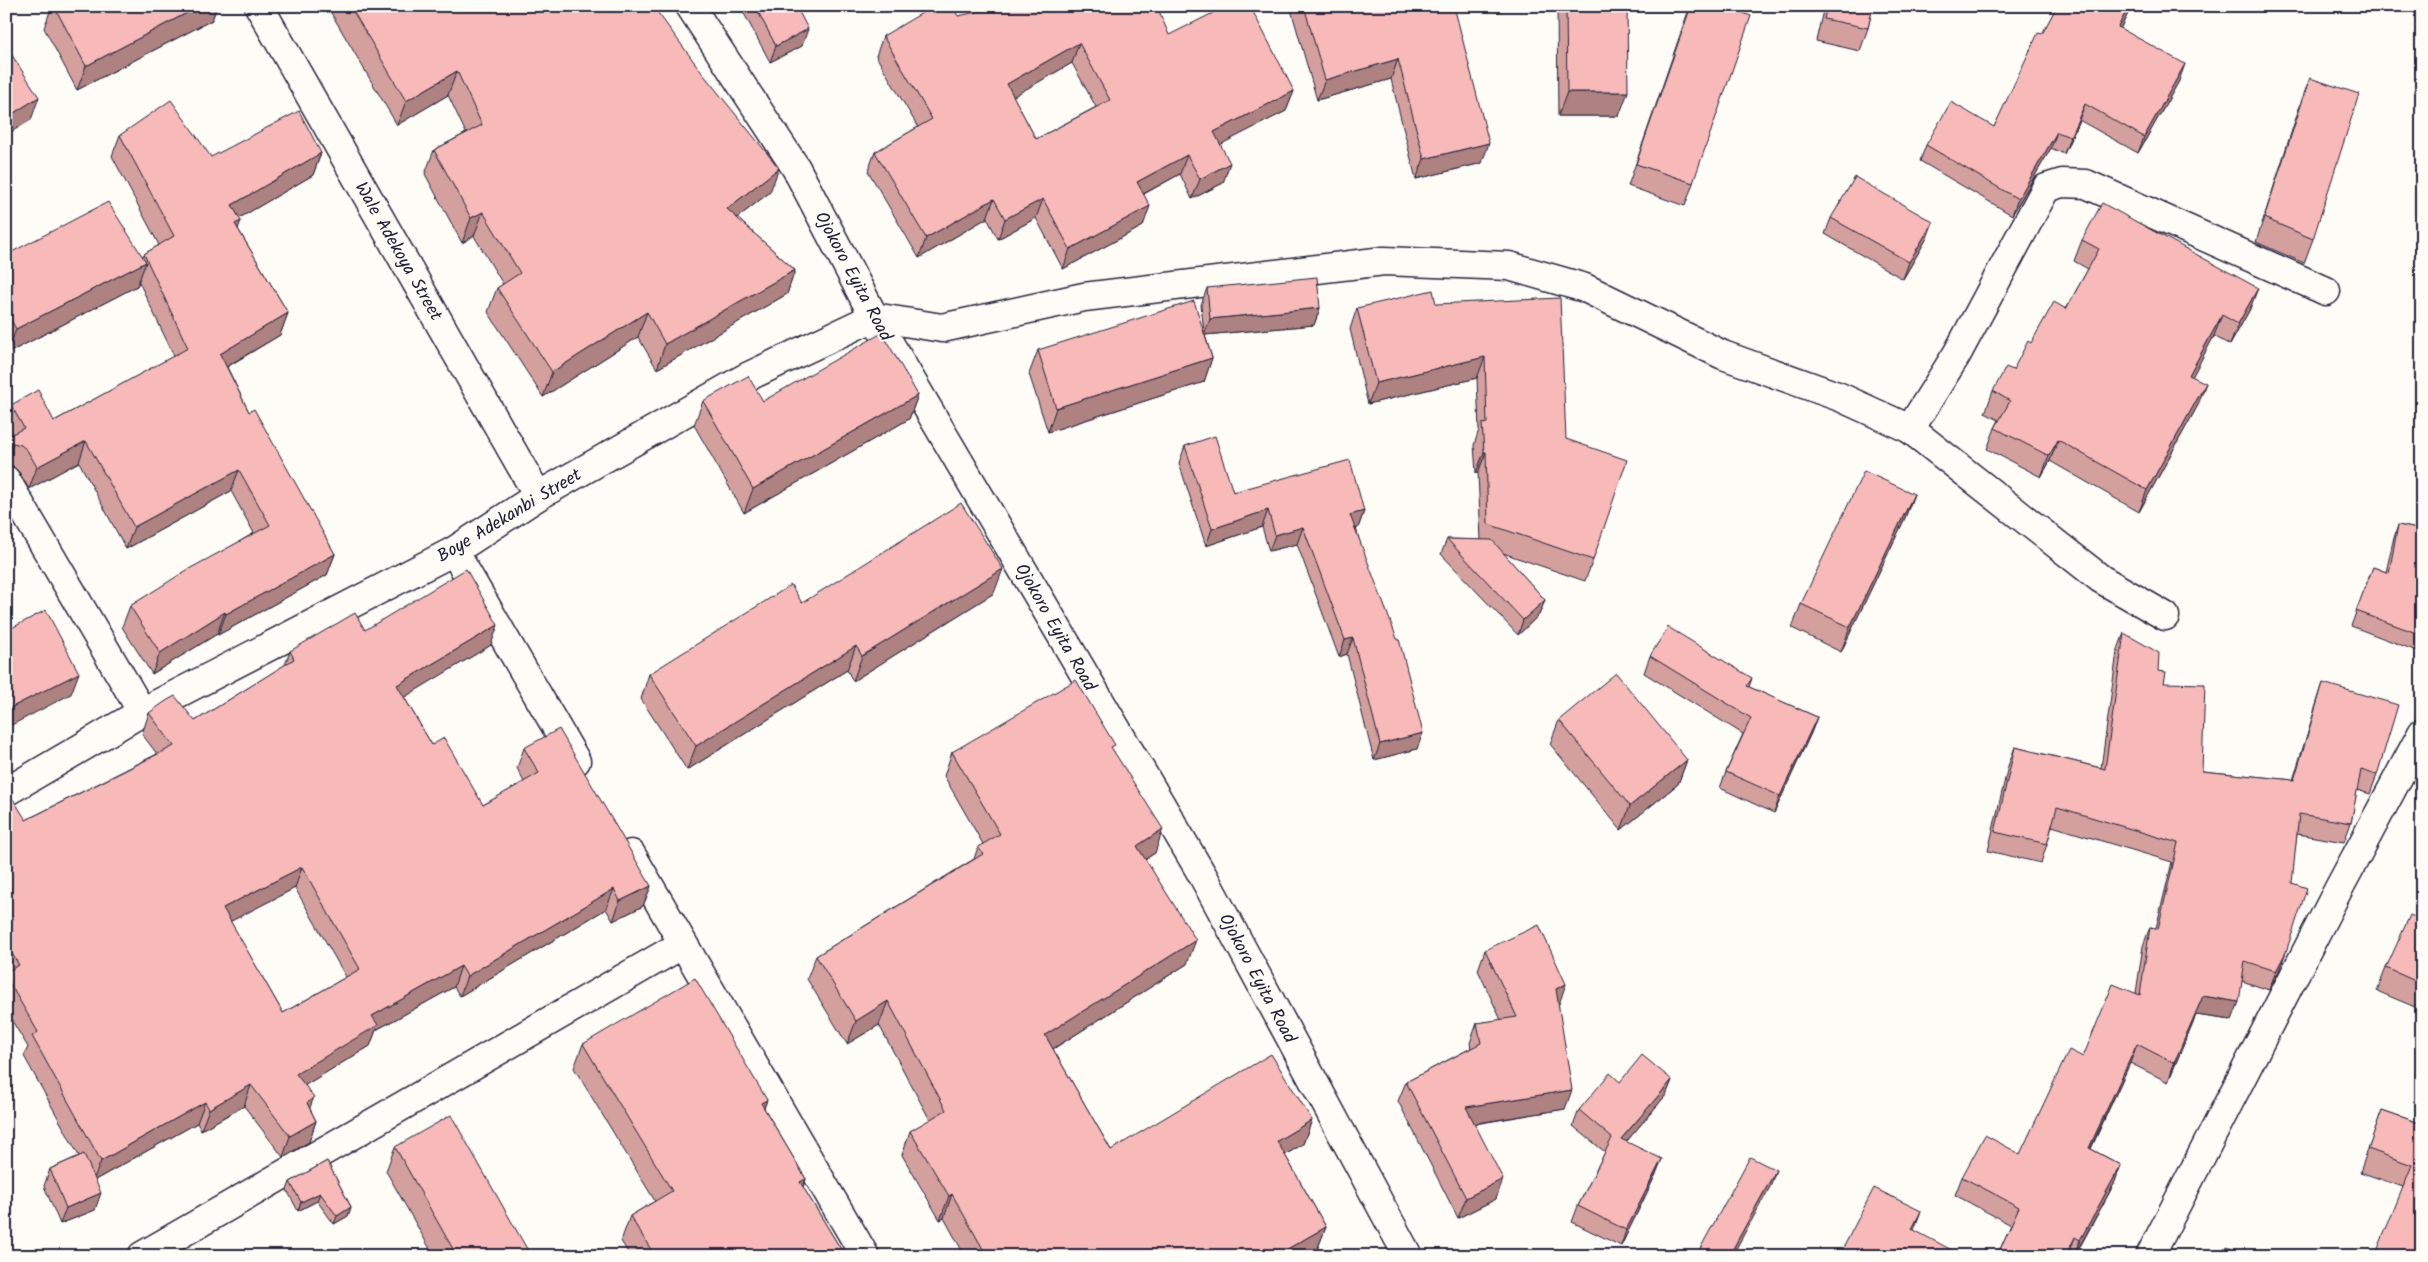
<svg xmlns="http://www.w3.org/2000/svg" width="2428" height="1262" font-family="Kalam,sans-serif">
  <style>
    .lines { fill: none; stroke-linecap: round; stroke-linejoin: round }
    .street-casing { stroke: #22223b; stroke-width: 31 }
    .street { stroke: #fdfcf7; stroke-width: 28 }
    .wall { fill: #d4a09e; stroke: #22223b; fill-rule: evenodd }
    .shaded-wall { fill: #ad8281; stroke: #22223b }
    .building { fill: #f7bab8; stroke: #22223b; fill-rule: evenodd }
    .labels { text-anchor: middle; stroke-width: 4; stroke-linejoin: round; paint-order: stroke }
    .street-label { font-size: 18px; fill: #22223b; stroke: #fdfcf7 }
  </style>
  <rect width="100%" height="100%" fill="#fdfcf7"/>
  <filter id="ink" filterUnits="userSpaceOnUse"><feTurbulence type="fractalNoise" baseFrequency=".02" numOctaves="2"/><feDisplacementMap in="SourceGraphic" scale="10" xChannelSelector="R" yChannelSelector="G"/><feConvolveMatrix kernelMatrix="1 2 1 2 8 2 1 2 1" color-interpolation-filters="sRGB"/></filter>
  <g filter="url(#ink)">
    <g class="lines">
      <defs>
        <g id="street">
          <path d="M259,6L538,496"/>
          <path d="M690,6L796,168L874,317L1203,876L1408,1256"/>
          <path d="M874,317L942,328L1084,297L1384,261L1509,266L1585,288L1723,355L1840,397L1910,429L2101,579L2165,616"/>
          <path d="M1910,429L1957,354L2046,188L2062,183L2086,184L2326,291"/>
          <path d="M6,480L142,712"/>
          <path d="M454,551L576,761"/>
          <path d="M6,792L142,712L454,551L538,496L747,377L874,317"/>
          <path d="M631,854L865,1256"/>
          <path d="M142,1256L683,944"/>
          <path d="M2150,1256L2338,890L2422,733"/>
        </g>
      </defs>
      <use href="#street" class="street-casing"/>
      <use href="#street" class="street"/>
    </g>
    <g class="wall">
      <path d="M52,6H217L212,20L77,90L44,28Z"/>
      <path d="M327,6H653L770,192L737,218L795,270L787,294L657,369L638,337L543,397L488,312L497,288L503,284L474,236L462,243L425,174L434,150L466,133L448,95L397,125Z"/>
      <path d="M740,6H796L802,46L770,62Z"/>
      <path d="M1290,6H1454L1482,163L1416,179L1391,79L1317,100Z"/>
      <path d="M1557,6H1627L1619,116H1558Z"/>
      <path d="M1690,6L1693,183L1685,206L1628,186Z"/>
      <path d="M1824,6H1873L1868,28L1860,51L1816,41Z"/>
      <path d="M2057,6H2132L2120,29L2179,81L2138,153L2079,120L2064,154L2051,148L2012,215L1920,161L1926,145L1994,127Z"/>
      <path d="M958,16L1169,35L1294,91L1286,111L1220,144L1223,183L1192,199L1180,174L1144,194L1143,226L1063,269L1036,218L998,239L987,218L919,258L868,171L875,152L918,127L876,56L883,36ZM1072,63L1096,107L1036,139L1013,96Z"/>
      <path d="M2310,78L2313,239L2304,263L2256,242L2301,102Z"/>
      <path d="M120,135L211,157L321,153L313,175L239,218L238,229L288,313L280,335L227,367L249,412L335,554L327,575L218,635L217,634L152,674L122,627L130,606L254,533L231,491L126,549L79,462L29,489L19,472L13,466L6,465V437L9,436L6,432V418L11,405L54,421L174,356L139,282L137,286L8,353L6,351V255L143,256L144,254L159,245L112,156Z"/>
      <path d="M1831,218L1927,238L1903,279L1825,234Z"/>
      <path d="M2082,240L2250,309L2230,345L2214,336L2192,376L2198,405L2139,512L2050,461L2041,477L1987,449L1995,428L1999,420L1985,413L1993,391L2013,370L2031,343L2066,309L2088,269L2074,261Z"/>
      <path d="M1207,288L1320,308L1314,325L1205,335L1212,358L1204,382L1048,432L1029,374L1038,350L1204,332L1201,305Z"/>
      <path d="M1436,304L1566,439L1593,560L1585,581L1503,553L1545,600L1539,615L1518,635L1441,554L1447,539L1481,540L1478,473H1476L1474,445L1479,430L1477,378L1368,404L1350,329L1357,308Z"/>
      <path d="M918,395L909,419L744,513L694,425L703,401H763Z"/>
      <path d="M1185,446L1233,492L1364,511L1358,528H1356L1417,749L1374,760L1347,654L1339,657L1297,544L1269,551L1262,527L1206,546L1179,463Z"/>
      <path d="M1914,494L1905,518L1841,652L1792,628L1801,604Z"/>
      <path d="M2398,525L2422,530V653L2351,626L2373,567L2386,572L2393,541Z"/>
      <path d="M994,593L853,681L847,670L687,770L641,699L649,674L802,603Z"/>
      <path d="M365,630L491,645L404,697L432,745L483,805L524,782L517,768L524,748L651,886L643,906L613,921L606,909L460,996L454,987L376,1030L370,1046L305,1085L310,1109L316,1121L309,1142L283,1157L244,1106L201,1130L197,1123L95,1180V1210L60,1224L44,1186L50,1169L79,1156L24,1056L28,1047L6,1011V803L26,820L157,754L142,734L149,713L195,721L285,665L290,651ZM295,888L346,977L283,1013L230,921Z"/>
      <path d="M2124,633L2158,671L2164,683L2202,771L2293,780L2317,702L2323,683L2377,775L2370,794L2357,790L2351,823L2344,842L2297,834L2279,971L2269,990L2242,981L2232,1020L2196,1015L2168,1082L2130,1063L2091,1149L2121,1165L2114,1184L2075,1256H1997L2011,1225L1955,1195L1962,1177L2020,1154L2083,1057L2136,993L2143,946L2150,927L2156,928L2172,862L2052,826L2047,844L2041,863L1988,851L2008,766L2015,747L2101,768L2117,652Z"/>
      <path d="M1650,656L1752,678L1749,687L1817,717L1811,733L1774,813L1720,788L1726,772L1743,734L1644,673Z"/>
      <path d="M1559,720L1687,760L1678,784L1621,830L1550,744Z"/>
      <path d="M1113,750L1155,853L1145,859L1187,964L1053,1049L1111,1150L1312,1120L1303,1144L1285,1155L1326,1227L1317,1250L1308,1256H965L944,1218L940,1220L902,1155L910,1131L930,1120L879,1025L847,1044L807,979L816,956L974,859L978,847L983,844L944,776L952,752Z"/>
      <path d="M2422,920V1010L2377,991L2386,968Z"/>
      <path d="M1485,950L1559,1004H1558L1565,1109L1475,1124L1496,1199L1458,1218L1398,1101L1406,1082L1471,1048L1470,1043L1477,1023L1501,1020L1478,970Z"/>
      <path d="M583,1044L767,1100L764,1108L806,1179L803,1187L845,1256H630L621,1241L630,1216L655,1201L574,1068Z"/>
      <path d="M1672,1080L1666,1095L1626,1142L1656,1174L1621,1246L1572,1222L1578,1206L1605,1152L1573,1126L1579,1110L1620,1082Z"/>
      <path d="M2382,1110L2422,1124V1256L2403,1187L2360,1172Z"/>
      <path d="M395,1147L531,1256H434L386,1171Z"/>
      <path d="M327,1161L351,1207L348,1216L334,1224L317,1201L298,1211L287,1190L290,1182Z"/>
    </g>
    <g class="shaded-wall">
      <path d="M200,6H217L212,20L77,90L86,66Z"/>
      <path d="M2129,6H2132L2112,44L2118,27Z"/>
      <path d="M808,29L802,46L770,62L776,46Z"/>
      <path d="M1079,43L1072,63L1000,104L1007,84Z"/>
      <path d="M1398,59L1391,79L1317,100L1325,80Z"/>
      <path d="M2185,64L2179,81L2138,153L2144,137Z"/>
      <path d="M457,71L448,95L397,125L406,101Z"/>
      <path d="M1294,91L1286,111L1206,152L1214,132Z"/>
      <path d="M1567,92H1628L1619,116H1558Z"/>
      <path d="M39,97L31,120L6,135V118Z"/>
      <path d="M2085,104L2079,120L2064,154L2070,137Z"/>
      <path d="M2057,132L2051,148L2012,215L2018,199Z"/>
      <path d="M1489,143L1482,163L1416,179L1424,159Z"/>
      <path d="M321,153L313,175L224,227L232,205Z"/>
      <path d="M1187,155L1180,174L1130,201L1137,182Z"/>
      <path d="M1230,163L1223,183L1192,199L1200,179Z"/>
      <path d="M779,168L770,192L718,233L727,209Z"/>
      <path d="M994,199L987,218L919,258L926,238Z"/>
      <path d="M1043,199L1036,218L998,239L1005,219Z"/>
      <path d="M1150,206L1143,226L1063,269L1070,249Z"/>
      <path d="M483,212L474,236L462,243L471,218Z"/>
      <path d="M241,221L233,242L235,224Z"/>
      <path d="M1933,222L1927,238L1903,279L1909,262Z"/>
      <path d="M146,262L137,286L8,353L16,329Z"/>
      <path d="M795,270L787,294L657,369L665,344Z"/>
      <path d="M2258,288L2250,309L2230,345L2238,324Z"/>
      <path d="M1320,308L1314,325L1204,335L1210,319Z"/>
      <path d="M647,312L638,337L543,397L552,372Z"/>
      <path d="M288,313L280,335L212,375L220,354Z"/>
      <path d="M2222,315L2214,336L2182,396L2189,375Z"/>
      <path d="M1485,357L1477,378L1368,404L1376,383Z"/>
      <path d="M1212,358L1204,382L1048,432L1056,408Z"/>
      <path d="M2206,383L2198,405L2139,512L2147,490Z"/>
      <path d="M918,395L909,419L744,513L753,489Z"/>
      <path d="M2058,440L2050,461L2041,477L2049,456Z"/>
      <path d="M86,441L79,462L29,489L37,467Z"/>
      <path d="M13,443L6,462V445Z"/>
      <path d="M1484,452H1486L1478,473H1476Z"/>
      <path d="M239,470L231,491L126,549L134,527Z"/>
      <path d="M10,482L6,492V484Z"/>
      <path d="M1914,494L1905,518L1841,652L1850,627Z"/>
      <path d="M1268,510L1262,527L1206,546L1212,529Z"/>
      <path d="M1364,511L1358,528L1344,531L1350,515Z"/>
      <path d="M1303,527L1297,544L1269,551L1275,535Z"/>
      <path d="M335,554L327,575L218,635L226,614Z"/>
      <path d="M1003,569L994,593L853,681L862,656Z"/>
      <path d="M1545,600L1539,615L1518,635L1523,620Z"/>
      <path d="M225,612L217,634L152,674L160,653Z"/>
      <path d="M498,625L491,645L390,706L397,685Z"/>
      <path d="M1353,638L1347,654L1339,657L1345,640Z"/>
      <path d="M856,646L847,670L687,770L696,746Z"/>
      <path d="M79,673L71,694L6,728V710Z"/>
      <path d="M1817,717L1811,733L1774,813L1780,796Z"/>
      <path d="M1423,733L1417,749L1374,760L1380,744Z"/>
      <path d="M1687,760L1678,784L1621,830L1630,806Z"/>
      <path d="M1163,829L1155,853L1128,870L1137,846Z"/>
      <path d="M302,867L295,888L216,929L223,908Z"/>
      <path d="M651,886L643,906L613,921L620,901Z"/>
      <path d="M614,889L606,909L460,996L467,976Z"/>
      <path d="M1196,940L1187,964L1037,1059L1045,1035Z"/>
      <path d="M2286,952L2279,971L2269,990L2276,971Z"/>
      <path d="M461,966L454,987L376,1030L370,1046L289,1095L296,1074L372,1016Z"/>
      <path d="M1566,984L1559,1004L1548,1009L1556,989Z"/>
      <path d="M2203,996L2239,1002L2232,1020L2196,1015L2168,1082L2174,1063Z"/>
      <path d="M888,1001L879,1025L847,1044L856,1021Z"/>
      <path d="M2137,1044L2130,1063L2082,1167L2089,1148Z"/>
      <path d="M1672,1080L1666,1095L1615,1155L1621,1139Z"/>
      <path d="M251,1085L244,1106L201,1130L209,1109Z"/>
      <path d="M1572,1090L1565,1109L1459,1126L1466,1107Z"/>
      <path d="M314,1097L306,1118L307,1103Z"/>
      <path d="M767,1100L758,1124L761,1103Z"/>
      <path d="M205,1102L197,1123L93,1181L101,1161Z"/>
      <path d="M1312,1120L1303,1144L1268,1165L1277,1141Z"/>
      <path d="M316,1121L309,1142L283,1157L290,1136Z"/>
      <path d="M1662,1159L1656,1174L1621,1246L1626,1230Z"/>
      <path d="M2121,1165L2114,1184L2074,1256L2080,1240Z"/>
      <path d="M1776,1170L1770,1187L1732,1256H1729Z"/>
      <path d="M806,1179L797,1203L800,1182Z"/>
      <path d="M1503,1179L1496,1199L1458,1218L1466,1198Z"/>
      <path d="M101,1193L95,1210L60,1224L66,1208Z"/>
      <path d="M320,1193L317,1201L298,1211L301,1202Z"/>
      <path d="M952,1194L944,1218L940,1220L949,1196Z"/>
      <path d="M351,1207L348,1216L334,1224L337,1216Z"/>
      <path d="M1921,1211L1914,1230L1906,1248L1912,1229Z"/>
      <path d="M1326,1227L1317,1250L1308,1256H1275Z"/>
      <path d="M2075,1237L2068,1256H2066Z"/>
    </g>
    <g class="building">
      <path d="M54,6H200L86,66Z"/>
      <path d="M350,6H653L703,74L779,168L727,209L795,270L665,344L647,312L552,372L497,288L520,273L483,212L471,218L434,150L482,125L457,71L406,101Z"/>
      <path d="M755,6H796L808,29L776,46Z"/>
      <path d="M934,6H952L958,16L1005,6H1157L1169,35L1227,6H1250L1294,91L1214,132L1230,163L1200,179L1187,155L1137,182L1150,206L1070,249L1043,199L1005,219L994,199L926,238L875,152L932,119L883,36ZM1079,43L1110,100L1036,139L1007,84Z"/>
      <path d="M1304,6H1454L1489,143L1424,159L1398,59L1325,80Z"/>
      <path d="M1566,6H1627L1628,92H1567Z"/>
      <path d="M1691,6H1725L1751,16L1693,183L1636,164Z"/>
      <path d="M1827,6H1873L1868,28L1824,19Z"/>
      <path d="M2057,6H2129L2118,27L2185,64L2144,137L2085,104L2070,137L2057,132L2018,199L1926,145L1951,102L1994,127L2038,33L2042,34Z"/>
      <path d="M6,46L39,97L6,118Z"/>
      <path d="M2310,78L2359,94L2313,239L2264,218Z"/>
      <path d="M171,100L211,157L299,111L321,153L232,205L241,221L235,224L288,313L220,354L249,412L254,409L335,554L226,614L225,612L160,653L130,606L187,570L270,525L239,470L134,527L86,441L37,467L27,450L21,445L13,443L6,445V437L24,428L11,405L38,390L54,421L188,348L144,254L174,236L120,135Z"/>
      <path d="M1855,177L1933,222L1909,262L1831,218Z"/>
      <path d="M108,202L146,262L16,329L6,310V255Z"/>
      <path d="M2102,203L2258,288L2238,324L2222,315L2189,375L2206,383L2147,490L2058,440L2049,456L1995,428L2010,401L1993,391L2006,367L2013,370L2028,341L2031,343L2054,302L2066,309L2099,249L2082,240Z"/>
      <path d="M1317,277L1320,308L1210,319L1207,288Z"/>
      <path d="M1433,290L1436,304L1560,298L1566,439L1627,460L1593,560L1488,524L1486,452H1484L1482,424L1487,423L1485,357L1376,383L1357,308Z"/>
      <path d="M1194,301L1212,358L1056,408L1038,350Z"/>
      <path d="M882,333L918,395L753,489L703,401L748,376L763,401Z"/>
      <path d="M1215,436L1233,492L1350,460L1364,511L1350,515L1397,639H1399L1423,733L1380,744L1353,638L1345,640L1303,527L1275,535L1268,510L1212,529L1185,446Z"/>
      <path d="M1864,471L1914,494L1850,627L1801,604Z"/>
      <path d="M6,475L10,482L6,484Z"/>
      <path d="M961,503L1003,569L862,656L856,646L696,746L649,674L791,585L802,603Z"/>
      <path d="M2398,525L2422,530V635L2356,611L2373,567L2389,573Z"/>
      <path d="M1447,539L1492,540L1545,600L1523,620Z"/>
      <path d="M466,569L498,625L397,685L432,745L444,738L483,805L539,773L524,748L559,729L651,886L620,901L614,889L467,976L461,966L372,1016L378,1025L296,1074L314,1097L307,1103L316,1121L290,1136L251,1085L209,1109L205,1102L101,1161L32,1036L38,1032L6,977V972L19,965L6,944V803L13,799L26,820L174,746L149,713L166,701L175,696L195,721L294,659L290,651L355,613L365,630ZM302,867L360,969L283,1013L223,908Z"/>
      <path d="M46,610L79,673L6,710V631Z"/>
      <path d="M1668,627L1752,678L1747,686L1817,717L1780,796L1726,772L1751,718L1650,656Z"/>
      <path d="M2124,633L2159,653L2158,671L2166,672L2164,683L2205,684L2202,771L2294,780L2323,683L2398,705L2377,775L2361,770L2351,823L2299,814L2292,883L2307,888L2286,952L2276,971L2245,961L2239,1002L2203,996L2174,1063L2137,1044L2089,1148L2121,1165L2080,1240L2075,1237L2066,1256H1997L2019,1207L1962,1177L1985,1135L2020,1154L2069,1050L2083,1057L2113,984L2140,995L2150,927L2158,929L2178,843L2057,807L2047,844L1995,832L2015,747L2105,769Z"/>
      <path d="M1616,673L1687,760L1630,806L1559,720Z"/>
      <path d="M1076,680L1115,745L1111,747L1163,829L1137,846L1196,940L1045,1035L1111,1150L1271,1054L1312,1120L1277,1141L1326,1227L1275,1256H987L952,1194L949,1196L910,1131L946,1110L888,1001L856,1021L816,956L983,854L978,847L1000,834L952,752Z"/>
      <path d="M2410,915L2422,920V984L2386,968Z"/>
      <path d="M1539,925L1566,984L1556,989L1572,1090L1466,1107L1503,1179L1466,1198L1406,1082L1481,1043L1477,1023L1517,1017L1485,950Z"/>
      <path d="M695,978L767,1100L761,1103L806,1179L800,1182L845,1256H655L630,1216L672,1191L583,1044Z"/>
      <path d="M1642,1055L1672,1080L1621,1139L1662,1159L1626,1230L1578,1206L1612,1138L1579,1110L1610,1073L1620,1082Z"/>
      <path d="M2382,1110L2422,1124V1256H2375L2412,1165L2368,1149Z"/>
      <path d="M451,1115L531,1256H457L395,1147Z"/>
      <path d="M84,1154L101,1193L66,1208L50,1169Z"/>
      <path d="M1750,1157L1776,1170L1729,1256H1696Z"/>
      <path d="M327,1161L351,1207L337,1216L320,1193L301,1202L290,1182Z"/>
      <path d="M1874,1188L1921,1211L1912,1229L1963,1256H1839Z"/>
      <path d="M2227,1247L2250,1256H2223Z"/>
      <path d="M855,1250L858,1256H846Z"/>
    </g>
  </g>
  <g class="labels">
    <g class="street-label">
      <text transform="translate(399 251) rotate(60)" y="6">Wale Adekoya Street</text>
      <text transform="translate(854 276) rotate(62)" y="6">Ojokoro Eyita Road</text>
      <text transform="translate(509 515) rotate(-31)" y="6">Boye Adekanbi Street</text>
      <text transform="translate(1056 627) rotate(60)" y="6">Ojokoro Eyita Road</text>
      <text transform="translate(1258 978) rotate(62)" y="6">Ojokoro Eyita Road</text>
    </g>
  </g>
  <rect width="2428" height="1262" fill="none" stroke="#fdfcf7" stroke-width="25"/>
  <rect x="12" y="12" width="2403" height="1237" fill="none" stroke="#22223b" stroke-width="2" filter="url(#ink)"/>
</svg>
